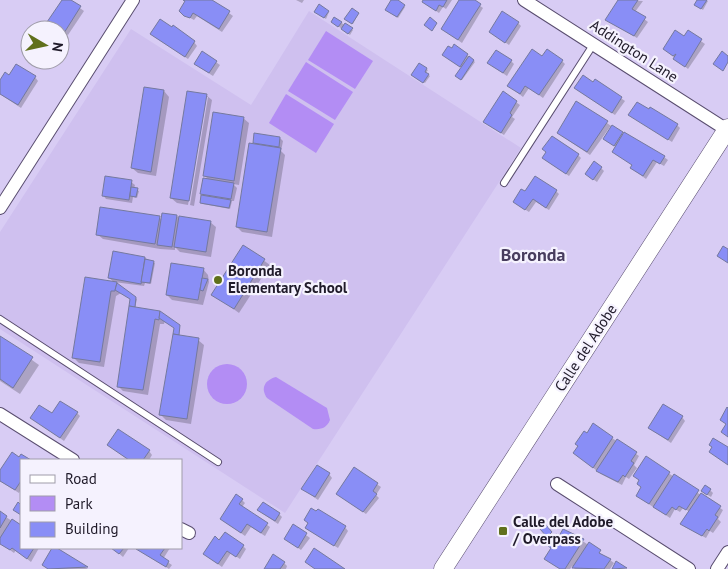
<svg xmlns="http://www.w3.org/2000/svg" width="728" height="569" font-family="'PT Sans',sans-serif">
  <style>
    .built { fill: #cfc0ef }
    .green { fill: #b38df4 }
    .shadow { fill: #0003 }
    .building { fill: #898ef6; stroke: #75799e }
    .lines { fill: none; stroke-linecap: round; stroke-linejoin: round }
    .lane-casing { stroke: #594d6f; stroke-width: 8 }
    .street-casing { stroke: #594d6f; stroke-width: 14 }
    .secondary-casing { stroke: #594d6f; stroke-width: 19 }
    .lane { stroke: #fff; stroke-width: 6 }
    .street { stroke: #fff; stroke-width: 12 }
    .secondary { stroke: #fff; stroke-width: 18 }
    .poi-dot { fill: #60701c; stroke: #f5f2fe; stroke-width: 2 }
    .labels { text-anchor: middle; stroke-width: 4.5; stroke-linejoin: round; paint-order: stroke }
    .street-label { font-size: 15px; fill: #1f1a29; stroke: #f5f2fe }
    .poi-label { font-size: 15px; font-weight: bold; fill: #1f1a29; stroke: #f5f2fe; text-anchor: start }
    .quarter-label { font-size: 18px; font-weight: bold; fill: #483d5e; stroke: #f5f2fe }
  </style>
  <rect width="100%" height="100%" fill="#d8ccf4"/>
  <path class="built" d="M309,11L521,148L285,513L0,329V232L131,29L251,105Z"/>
  <g class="green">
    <path d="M326,31L373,61L355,89L308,60Z"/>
    <path d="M306,62L353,92L335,120L288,91Z"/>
    <path d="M286,94L334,124L316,153L269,123Z"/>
    <circle cx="227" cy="384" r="20"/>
    <path d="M276,377L327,408L330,420C327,427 322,430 313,429L267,398C260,388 265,380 276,377Z"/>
  </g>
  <g class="shadow">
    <path d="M63,0H69L84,11L68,35L52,25Z"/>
    <path d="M183,0H211L233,16L222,32L197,16L194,20L183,14L186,2Z"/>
    <path d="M296,0H304L302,3Z"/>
    <path d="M392,0L405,7L398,18L387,11Z"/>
    <path d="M425,0H452L446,9L443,7L439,13L427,5Z"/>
    <path d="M460,0H472L483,8L462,43L442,29Z"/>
    <path d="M619,0L643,1L635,12L648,22L637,38L607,20Z"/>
    <path d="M698,0L708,1L703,10L697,6Z"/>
    <path d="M329,12L326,19L317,13Z"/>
    <path d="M358,14L353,24L347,20Z"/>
    <path d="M335,19L353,30L350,35L334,23Z"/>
    <path d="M518,23L521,26L509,45L490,32Z"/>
    <path d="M688,32L705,44L688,69L668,52Z"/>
    <path d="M155,37L194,42L197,46L188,59Z"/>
    <path d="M203,53L220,65L213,76L199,67Z"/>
    <path d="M443,55H467L475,62L462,80L458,78L462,68Z"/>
    <path d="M543,58L562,61L565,64L543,98L529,88L523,97L509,86Z"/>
    <path d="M511,61L514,64L507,76L492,66Z"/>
    <path d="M419,64L428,70L426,73L430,76L425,83L414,76Z"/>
    <path d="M9,76L35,77L38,81L21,108L0,94V82Z"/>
    <path d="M596,81L625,101L615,115L579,91Z"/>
    <path d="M145,88L164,91L169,97L156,176L138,173L132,168Z"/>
    <path d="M188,92L206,95L212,100L194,206L190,205L208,97H205L188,205L177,203L171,198Z"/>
    <path d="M503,93L520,105L512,117L515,119L504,135L488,125Z"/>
    <path d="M577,102L624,135L664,157L668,160L664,166L657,162L646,179L635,171L632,168L633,166L616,147L608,142L612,128L610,127L590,155L562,136L559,133Z"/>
    <path d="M630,115L677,125L680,128L672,142Z"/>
    <path d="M243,118L249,123L239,185L233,184L237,188L234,201H232L230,209L203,204L201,203L206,197L202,193L209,180L204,175Z"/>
    <path d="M280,138L283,141L281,151L285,155L272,237L242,232L237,227L258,146L254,142Z"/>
    <path d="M578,155L581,158L569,176L547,161Z"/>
    <path d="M601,168L604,171L597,182L590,177Z"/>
    <path d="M131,182L135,185L134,189L139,191L137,198L133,197L132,203L106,199L103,195Z"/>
    <path d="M556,191L559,194L549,210L536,202L529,212L518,205L525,193Z"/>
    <path d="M177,216L180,219L210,222L216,227L211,257L180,252L175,247V250L160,249L103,239L97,234L159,217L162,220Z"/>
    <path d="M244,246L270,265L239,313L213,294Z"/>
    <path d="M114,253L145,258L155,263L151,284L145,283L144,286L114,282L137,299L135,308L179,325V336L198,340L204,345L191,424L166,420L161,415L175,328L165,320L164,324H160L148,395L123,391L118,386L131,299L121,293L116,296L104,367L79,363L74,358L115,283L109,278Z"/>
    <path d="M203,269L208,275L209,282L203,305L172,300L167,295Z"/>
    <path d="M0,337L39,365L20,394L0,381Z"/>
    <path d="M77,413L80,416L64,441L32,418Z"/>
    <path d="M682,417L685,421L671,443L649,428Z"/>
    <path d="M118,431L149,451L152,455L149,460H129L112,448L109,445Z"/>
    <path d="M587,434L612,438L639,456L634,465L637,468L629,479L626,477L622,485L601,474L578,456Z"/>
    <path d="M21,455L29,460H21V489L19,493L0,481V473Z"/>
    <path d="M646,458L723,510L718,519L721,522L713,533L710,531L706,538L685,527L682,524L690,512L683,508L680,512L675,509L670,518L641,499Z"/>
    <path d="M354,469L381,487L376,495L379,498L366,514L338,494Z"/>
    <path d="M329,474L332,478L318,500L303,489Z"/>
    <path d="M710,490L713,493L711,497L706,494Z"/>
    <path d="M242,500L245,503L242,507L270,527L265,536L251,527L245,536L221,519Z"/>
    <path d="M0,513L21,527V548H39L31,562L16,550L14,553L0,543Z"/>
    <path d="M262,513L279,514L282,517L278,524Z"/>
    <path d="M294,526L310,538L301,550L285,539Z"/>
    <path d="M345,527L348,531L338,548L310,531Z"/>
    <path d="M571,533L610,560L614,563L610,569H575L572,566L570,569H560V538Z"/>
    <path d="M220,541L243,546L246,549L240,559L231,553L222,567L208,557Z"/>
    <path d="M54,548L88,569H48L43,565Z"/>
    <path d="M113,548H129L123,557Z"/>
    <path d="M137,548H170L163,559L172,565L169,569Z"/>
    <path d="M284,563L287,566L286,569H265Z"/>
  </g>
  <g class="building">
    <path d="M62,0H71L81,6L64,33L47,22Z"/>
    <path d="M183,0H212L230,11L219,29L193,13L190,18L184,16L179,11L185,1Z"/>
    <path d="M391,0H398L405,5L397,17L385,10Z"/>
    <path d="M423,0H447L443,7L439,5L436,11L422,2Z"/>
    <path d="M459,0H475L481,4L458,40L441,29Z"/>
    <path d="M618,0H638L632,9L646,17L634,36L605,20Z"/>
    <path d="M697,0H707L701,9L694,5Z"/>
    <path d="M319,4L329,11L324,18L314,12Z"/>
    <path d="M352,8L359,13L352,24L344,19Z"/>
    <path d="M502,11L519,22L505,43L489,32Z"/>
    <path d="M334,17L342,22L338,27L331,22Z"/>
    <path d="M430,17L437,23L432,31L424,25Z"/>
    <path d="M160,19L172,27L173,25L195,41L185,57L150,34Z"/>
    <path d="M345,23L353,28L348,34L341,29Z"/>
    <path d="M675,30L684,36L688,30L702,39L685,67L673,59L676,54L673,56L663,49Z"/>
    <path d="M454,44L468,54L460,67L442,55L448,46L452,48Z"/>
    <path d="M532,49L542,56L547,49L563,60L539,95L525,86L520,94L507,86Z"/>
    <path d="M496,50L512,60L503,73L487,63Z"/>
    <path d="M202,51L217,61L209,73L194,64Z"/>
    <path d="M722,51L728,56V62L723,71L713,64Z"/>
    <path d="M469,56L474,60L461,80L455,76Z"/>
    <path d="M419,63L427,68L425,72L429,74L423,83L411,75Z"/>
    <path d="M16,64L36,76L18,105L0,94V80L5,72L9,75Z"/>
    <path d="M583,75L593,82L595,79L622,97L612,113L574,88Z"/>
    <path d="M144,87L164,90L151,172L131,168Z"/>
    <path d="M187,91L207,94L189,201L170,198Z"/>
    <path d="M503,91L517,101L510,113L512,115L501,133L483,122Z"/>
    <path d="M576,101L608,121L587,152L557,133Z"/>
    <path d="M637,102L649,109L650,107L678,124L668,140L628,115Z"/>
    <path d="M213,112L244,117L234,181L203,176Z"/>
    <path d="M612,125L623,132L614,146L603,139Z"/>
    <path d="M624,132L665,156L660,164L653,160L643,176L630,168L632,165L612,152Z"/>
    <path d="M254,133L280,137L279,147L253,143Z"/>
    <path d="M552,136L579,154L566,174L542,158L546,152L542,149Z"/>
    <path d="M249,143L281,148L267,232L236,227Z"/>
    <path d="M594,161L602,167L593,180L585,174Z"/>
    <path d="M105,176L132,180L129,200L102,196Z"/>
    <path d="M535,176L557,190L546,208L533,199L525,210L513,202L521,189L525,191Z"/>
    <path d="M203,178L234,183L231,199L200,194Z"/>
    <path d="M131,187L138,188L136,197L130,196Z"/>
    <path d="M201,195L231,200L229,208L200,203Z"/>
    <path d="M100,207L160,216L155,244L96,235Z"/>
    <path d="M162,213L177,215L172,247L157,245Z"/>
    <path d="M179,216L211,221L206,252L174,247Z"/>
    <path d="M243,245L265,259L234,309L211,295Z"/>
    <path d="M723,246L728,249V263L717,256Z"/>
    <path d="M113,251L145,257L141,284L108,278Z"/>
    <path d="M145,259L154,261L150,283L141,282Z"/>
    <path d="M171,263L204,268L198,300L166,295Z"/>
    <path d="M85,277L117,282L115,291H111L100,362L72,358Z"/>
    <path d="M202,278L208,279L203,291L200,290Z"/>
    <path d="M117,283L136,297L135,307L129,306L130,299L115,290Z"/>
    <path d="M129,306L160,311L159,320L155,319L143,390L117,387Z"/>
    <path d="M160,311L180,325L179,335L173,334L174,328L159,318Z"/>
    <path d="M173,334L199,338L187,419L159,415Z"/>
    <path d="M0,336L33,357L13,388L0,379Z"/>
    <path d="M60,401L78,412L60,438L30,418L39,405L52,413Z"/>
    <path d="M663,404L683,416L668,440L648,428Z"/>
    <path d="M727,407L728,408V437L721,432L726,424L720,420Z"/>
    <path d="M593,423L613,437L593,468L573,453L578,446L575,444L584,431L587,433Z"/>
    <path d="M118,429L150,450L143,460H129L107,445Z"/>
    <path d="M713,438L728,447V465L709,452L712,447L709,445Z"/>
    <path d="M617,439L637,452L631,461L634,463L625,477L623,475L618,482L596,471Z"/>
    <path d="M12,452L19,457L21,454L31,460H21V481L15,490L0,481V470Z"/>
    <path d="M646,456L670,472L649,504L636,496L641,487L637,484L639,480L633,476Z"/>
    <path d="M317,465L330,473L315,497L301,489Z"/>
    <path d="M354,467L378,483L373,491L377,494L363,512L336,494Z"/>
    <path d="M674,474L699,490L686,510L679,506L676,510L672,507L666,515L653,507Z"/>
    <path d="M705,485L711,489L707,495L701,491Z"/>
    <path d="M701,493L721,506L715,515L718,517L709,531L707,529L702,536L680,524Z"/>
    <path d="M236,494L243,499L239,504L268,523L261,533L247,524L241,533L220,519Z"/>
    <path d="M18,502L21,505V515L13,510Z"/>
    <path d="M263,502L280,513L275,521L257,510Z"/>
    <path d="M311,508L316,511L318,509L346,526L334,546L305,528L308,523L304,520Z"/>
    <path d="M0,511L7,516L0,528Z"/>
    <path d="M12,519L21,525V548H34L27,559L12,548L10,550L0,544V538Z"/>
    <path d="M293,524L307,533L298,548L284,539Z"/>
    <path d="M545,524L552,532L547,537L540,529Z"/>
    <path d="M563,529L584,539L565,569H560L544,559L551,548L548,546L556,534L559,536Z"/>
    <path d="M225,532L244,545L236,557L227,551L218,564L203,554L215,536L219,540Z"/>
    <path d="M589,542L601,550L599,553L611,559L604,569L572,568Z"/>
    <path d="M52,548H57L88,567L48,569L42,565Z"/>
    <path d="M111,548H124L119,554Z"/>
    <path d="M165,548L160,555L169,561L166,567L136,549Z"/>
    <path d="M314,548L345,569H315L305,562Z"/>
    <path d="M273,554L285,562L280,569H264Z"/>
    <path d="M616,561L627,568L612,569Z"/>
  </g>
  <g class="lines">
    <defs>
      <g id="lane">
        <path d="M504,183L593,45"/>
        <path d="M0,319L218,462"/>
      </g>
      <g id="street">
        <path d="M524,0L727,130"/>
        <path d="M0,208L133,0"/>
        <path d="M0,414L73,460"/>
        <path d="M557,484L689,569"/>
        <path d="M181,529L189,533"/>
        <path d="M717,569L728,552"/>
      </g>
      <path id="secondary" d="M443,569L728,128"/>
    </defs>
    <use href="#lane" class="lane-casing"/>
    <use href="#street" class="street-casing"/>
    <use href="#secondary" class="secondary-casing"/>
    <use href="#lane" class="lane"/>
    <use href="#street" class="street"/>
    <use href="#secondary" class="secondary"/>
  </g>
  <g class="poi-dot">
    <circle cx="218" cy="280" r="5"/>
    <rect x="498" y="526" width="10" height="10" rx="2.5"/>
  </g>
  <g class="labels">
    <g class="street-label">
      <text transform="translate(634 51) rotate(33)" y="5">Addington Lane</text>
      <text transform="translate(586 348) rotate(-57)" y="5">Calle del Adobe</text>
    </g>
    <g class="poi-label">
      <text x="228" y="276">Boronda<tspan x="228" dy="17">Elementary School</tspan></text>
      <text x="513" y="527">Calle del Adobe<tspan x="513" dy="17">/ Overpass</tspan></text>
    </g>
    <g class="quarter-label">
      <text x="533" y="261">Boronda</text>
    </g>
  </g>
  <rect x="20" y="459" width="162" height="90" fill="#f5f2fe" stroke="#9f9ca9"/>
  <rect x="30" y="475" width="25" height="8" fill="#ffffff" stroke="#9f9ca9"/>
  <text x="65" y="484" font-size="15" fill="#1f1a29">Road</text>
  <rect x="30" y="496" width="25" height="15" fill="#b38df4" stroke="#9f9ca9"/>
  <text x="65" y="509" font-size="15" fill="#1f1a29">Park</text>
  <rect x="30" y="522" width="25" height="15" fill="#898ef6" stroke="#9f9ca9"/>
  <text x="65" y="534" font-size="15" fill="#1f1a29">Building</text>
  <g transform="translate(45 45) rotate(99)"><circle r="24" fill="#f5f2fe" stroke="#9f9ca9"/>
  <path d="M0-4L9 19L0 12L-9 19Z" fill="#60701c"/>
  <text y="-8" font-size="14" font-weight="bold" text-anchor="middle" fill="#1f1a29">N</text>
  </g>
</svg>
